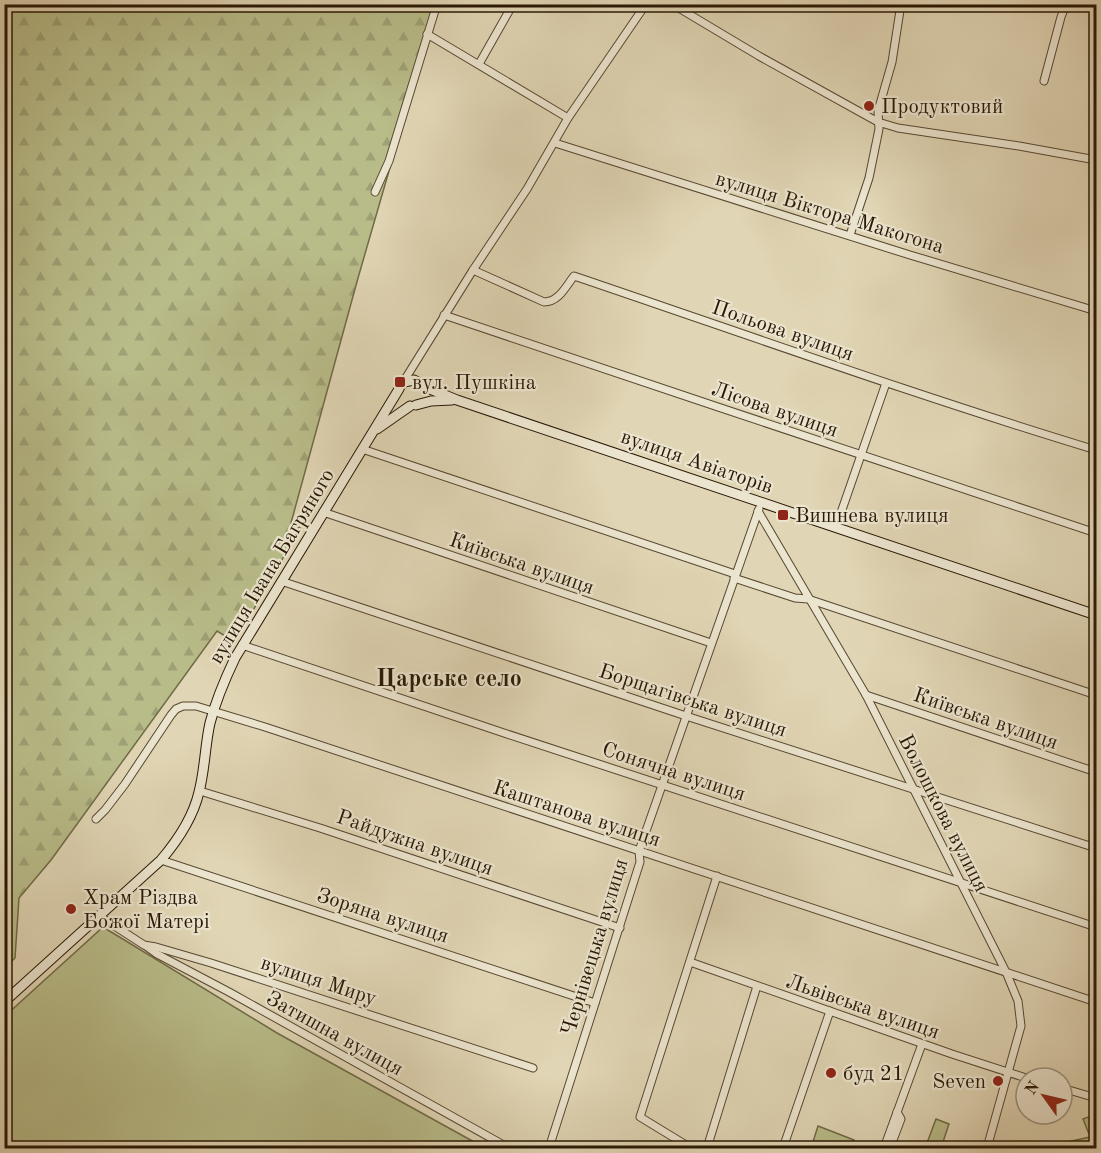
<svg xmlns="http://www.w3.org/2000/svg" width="1101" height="1153" font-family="'Old Standard TT',serif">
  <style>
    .green { fill: #b8bc89; stroke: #706a47; stroke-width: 1.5 }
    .forest { fill: url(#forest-firs); stroke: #706a47; stroke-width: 1.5 }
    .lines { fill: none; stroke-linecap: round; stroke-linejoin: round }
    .minor-casing { stroke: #574731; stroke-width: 9 }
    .secondary-casing { stroke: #291805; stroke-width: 11 }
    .minor { stroke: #ebe4ce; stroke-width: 7 }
    .secondary { stroke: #ebe4ce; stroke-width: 9 }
    .poi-dot { fill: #8f2418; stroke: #ebe4ce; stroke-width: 2 }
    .labels { text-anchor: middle; stroke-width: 4.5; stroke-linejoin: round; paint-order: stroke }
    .poi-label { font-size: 21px; fill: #291805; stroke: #ebe4ce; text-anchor: start }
    .street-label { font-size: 21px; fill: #291805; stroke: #ebe4ce }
    .quarter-label { font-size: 24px; font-weight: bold; fill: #291805; stroke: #ebe4ce }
  </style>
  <defs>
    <pattern id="forest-firs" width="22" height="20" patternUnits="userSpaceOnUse" patternTransform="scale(1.5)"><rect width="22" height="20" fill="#b8bc89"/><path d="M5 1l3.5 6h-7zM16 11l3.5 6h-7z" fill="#9ea175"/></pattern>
  </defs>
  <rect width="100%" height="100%" fill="#e0d5b4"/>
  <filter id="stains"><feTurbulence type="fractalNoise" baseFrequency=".00333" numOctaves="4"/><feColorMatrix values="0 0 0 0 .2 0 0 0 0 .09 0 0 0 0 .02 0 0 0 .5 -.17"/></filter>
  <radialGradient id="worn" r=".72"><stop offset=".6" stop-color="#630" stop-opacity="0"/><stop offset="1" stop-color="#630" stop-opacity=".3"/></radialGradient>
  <g class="green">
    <path d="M103,927L277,1033L485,1148H5V1016Z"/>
    <path d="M1091,1116L1095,1120L1096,1119V1148H1046L1053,1145L1090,1137L1093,1133L1089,1134L1083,1119Z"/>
    <path d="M936,1119L949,1124L941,1148L927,1143Z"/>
    <path d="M818,1126L854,1140L852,1148H811Z"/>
  </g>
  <path class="forest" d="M5,5H437L358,278L291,523L300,528L235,642L217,631L51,860L19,898L15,958L5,968Z"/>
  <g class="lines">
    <defs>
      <g id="minor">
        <path d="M672,4L759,56L878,122L898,128L1019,146L1096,160"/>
        <path d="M427,34L568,118"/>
        <path d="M479,64L513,4"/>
        <path d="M1044,81L1061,17L1066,4"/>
        <path d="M555,143L910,255L1096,311"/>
        <path d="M375,192L389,161L437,4"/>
        <path d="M850,235L869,178L879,129L878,111L892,62L901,4"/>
        <path d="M473,270L544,302C559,302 566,286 574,276C748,335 921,397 1096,450"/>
        <path d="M444,315C661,388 879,461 1096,533"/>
        <path d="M402,384L473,270L527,189L568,118L646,4"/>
        <path d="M362,449L735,574"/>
        <path d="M758,511L866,695L1006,972L1018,1001L1021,1026L987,1148"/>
        <path d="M323,512L711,643"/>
        <path d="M836,527L886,383"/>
        <path d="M734,578L795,598L808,599L1096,695"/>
        <path d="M281,581L686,716L1096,848"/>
        <path d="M242,645L504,733L1096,927"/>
        <path d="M866,695L1096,772"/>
        <path d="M200,791L320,828L620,928"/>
        <path d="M96,819L105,810L125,784L171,715L176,709L183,706H196L265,727L1096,1002"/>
        <path d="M161,860L595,1003"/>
        <path d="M99,916L144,945L156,947L211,963L533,1068"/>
        <path d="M146,946L157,954L229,992L509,1148"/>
        <path d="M690,962L952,1054L1026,1078"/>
        <path d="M1062,1088L1096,1098"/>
        <path d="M549,1148L640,862L639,851L759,509"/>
        <path d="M691,1148L640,1117L717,876"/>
        <path d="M707,1148L757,986"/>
        <path d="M783,1148L830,1011"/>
        <path d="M884,1148L922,1044"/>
        <path d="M890,1148L901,1119L897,1112"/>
      </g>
      <g id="secondary">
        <path d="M400,386L404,382L414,380L430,389L457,400L1096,615"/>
        <path d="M416,405L431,401L452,400"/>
        <path d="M377,429L410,406"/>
        <path d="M4,1002L161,860C178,840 193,818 199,792C205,769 205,745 210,723C216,700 225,679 235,658L399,389"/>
      </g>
    </defs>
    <use href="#minor" class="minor-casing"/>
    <use href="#secondary" class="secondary-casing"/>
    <use href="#minor" class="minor"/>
    <use href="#secondary" class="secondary"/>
  </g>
  <g class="poi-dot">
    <circle cx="869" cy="106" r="6"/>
    <rect x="394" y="376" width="12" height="12" rx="3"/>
    <rect x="777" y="509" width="12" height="12" rx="3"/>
    <circle cx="71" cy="909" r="6"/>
    <circle cx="831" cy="1073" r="6"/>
    <circle cx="998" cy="1081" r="6"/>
  </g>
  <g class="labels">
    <g class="poi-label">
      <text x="881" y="113">Продуктовий</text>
      <text x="412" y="389">вул. Пушкіна</text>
      <text x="795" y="522">Вишнева вулиця</text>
      <text x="83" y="904">Храм Різдва<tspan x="83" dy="24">Божої Матері</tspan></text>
      <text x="843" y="1080">буд 21</text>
      <text x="986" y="1088" text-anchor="end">Seven</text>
    </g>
    <g class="street-label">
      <text transform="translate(830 212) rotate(17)" y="7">вулиця Віктора Макогона</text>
      <text transform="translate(783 330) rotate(19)" y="7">Польова вулиця</text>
      <text transform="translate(775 409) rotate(19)" y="7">Лісова вулиця</text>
      <text transform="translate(697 461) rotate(19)" y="7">вулиця Авіаторів</text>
      <text transform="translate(522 563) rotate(19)" y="7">Київська вулиця</text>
      <text transform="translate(271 566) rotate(-59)" y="7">вулиця Івана Багряного</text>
      <text transform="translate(693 700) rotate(18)" y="7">Борщагівська вулиця</text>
      <text transform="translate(986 718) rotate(19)" y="7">Київська вулиця</text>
      <text transform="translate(674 771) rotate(18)" y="7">Сонячна вулиця</text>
      <text transform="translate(577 813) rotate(18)" y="7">Каштанова вулиця</text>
      <text transform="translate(944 813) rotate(63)" y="7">Волошкова вулиця</text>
      <text transform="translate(415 842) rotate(19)" y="7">Райдужна вулиця</text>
      <text transform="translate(383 915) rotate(18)" y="7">Зоряна вулиця</text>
      <text transform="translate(594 947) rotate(-73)" y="7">Чернівецька вулиця</text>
      <text transform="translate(319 980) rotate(18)" y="7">вулиця Миру</text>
      <text transform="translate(863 1006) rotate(19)" y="7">Львівська вулиця</text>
      <text transform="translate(335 1033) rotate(29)" y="7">Затишна вулиця</text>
    </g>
    <g class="quarter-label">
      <text x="449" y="686">Царське село</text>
    </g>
  </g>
  <rect width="1101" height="1153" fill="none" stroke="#e0d5b4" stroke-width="24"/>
  <rect x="6" y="6" width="1089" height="1141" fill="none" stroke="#291805" stroke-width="3"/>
  <rect x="12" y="12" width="1077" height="1129" fill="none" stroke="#291805" stroke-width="1.5"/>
  <g transform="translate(1044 1096) rotate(304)"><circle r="28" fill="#ebe4ce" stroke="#9d927e" stroke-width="1.5"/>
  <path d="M0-4.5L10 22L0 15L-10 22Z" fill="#8f2418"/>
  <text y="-9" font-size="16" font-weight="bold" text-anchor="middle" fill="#291805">N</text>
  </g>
  <rect width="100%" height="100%" filter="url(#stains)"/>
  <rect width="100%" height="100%" fill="url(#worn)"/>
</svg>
